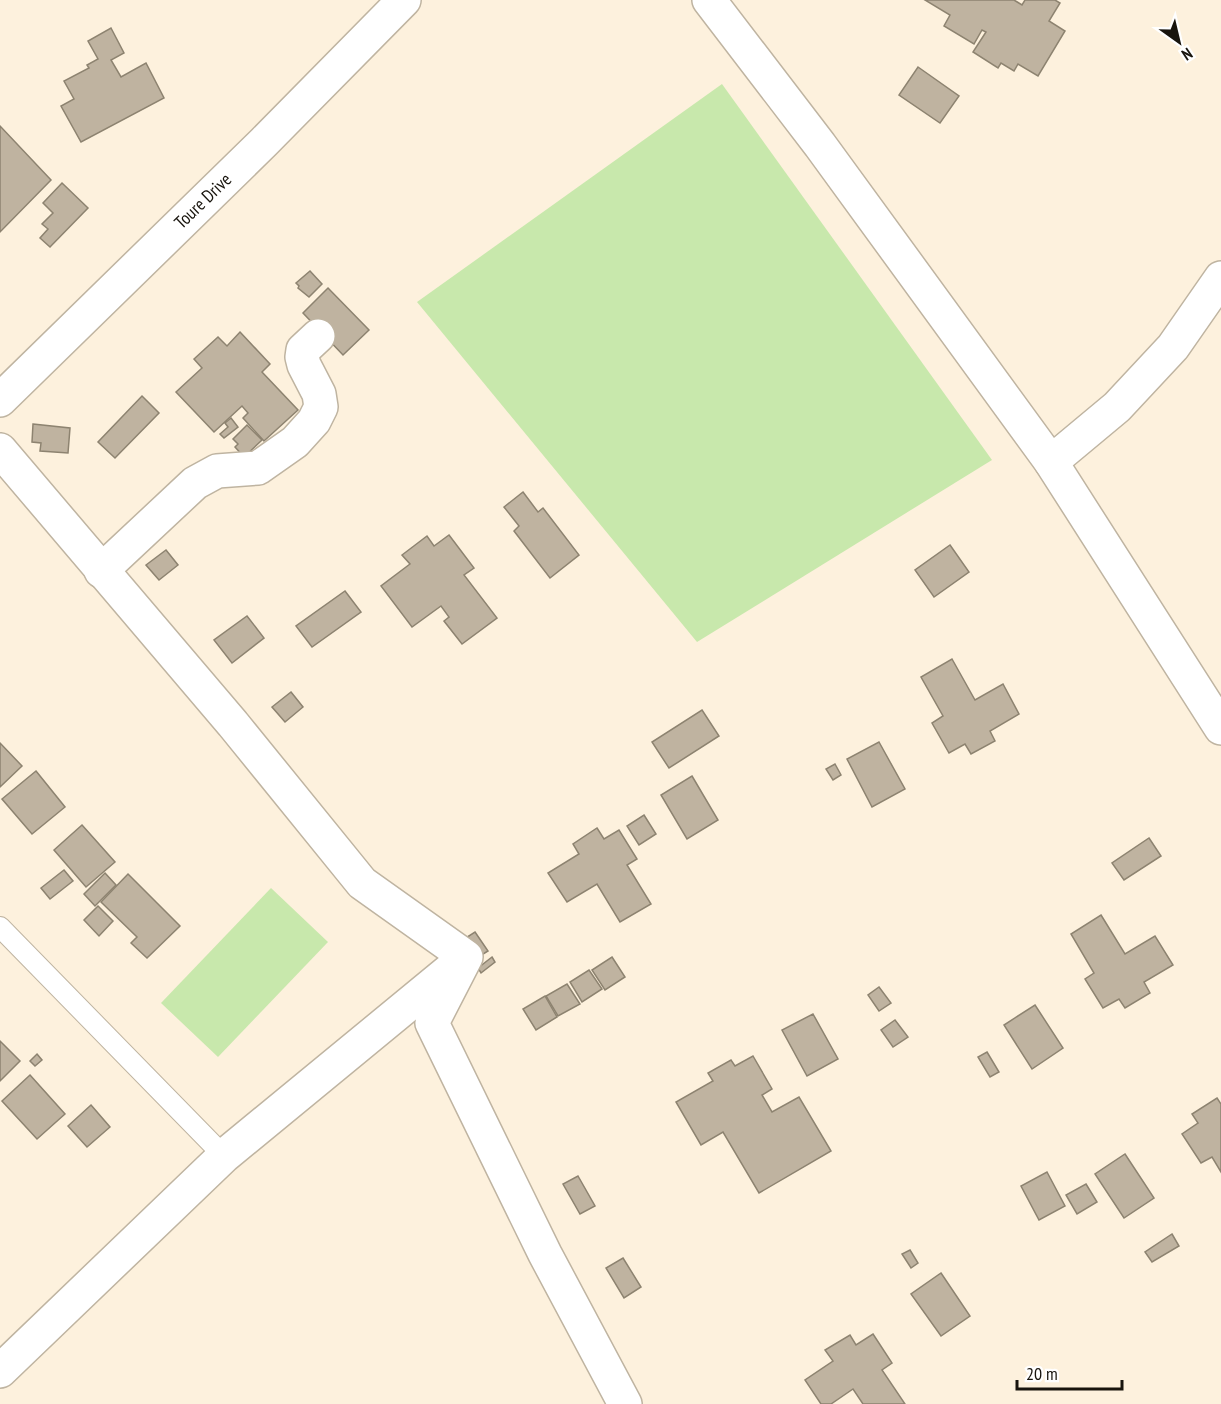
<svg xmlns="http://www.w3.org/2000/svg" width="1221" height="1404" font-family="'PT Sans Narrow',sans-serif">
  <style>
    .park { fill: #c8e8ac }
    .building { fill: #bfb3a0; stroke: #8d8370; stroke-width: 1.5 }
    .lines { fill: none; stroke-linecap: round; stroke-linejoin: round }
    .lane-casing { stroke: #bfb4a1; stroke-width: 22 }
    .street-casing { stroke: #bfb4a1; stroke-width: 36 }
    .secondary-casing { stroke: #bfb4a1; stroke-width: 36 }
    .lane { stroke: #fff; stroke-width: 20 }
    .street { stroke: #fff; stroke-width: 33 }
    .secondary { stroke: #fff; stroke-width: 33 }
    .labels { text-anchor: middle; stroke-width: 4.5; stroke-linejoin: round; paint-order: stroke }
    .street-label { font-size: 18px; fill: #18140d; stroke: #fff }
  </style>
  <rect width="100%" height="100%" fill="#fdf1dd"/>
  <g class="park">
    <path d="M722,84L992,460L697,642L417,302Z"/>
    <path d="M271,888L328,942L218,1057L161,1003Z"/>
  </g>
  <g class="building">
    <path d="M925,0H1014L1022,5L1025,0H1055L1060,3L1049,21L1065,31L1038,76L1018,64L1014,71L1001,63L998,68L973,52L986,32L982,30L974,44L944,26L950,15Z"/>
    <path d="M111,28L124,53L111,60L121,77L146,63L164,98L81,142L61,106L74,99L64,81L89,68L87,65L98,59L88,41Z"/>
    <path d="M918,67L959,96L940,123L899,95Z"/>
    <path d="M0,126L51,180L0,232Z"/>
    <path d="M62,183L88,208L50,247L40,238L48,229L42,224L53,213L43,203Z"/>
    <path d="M310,271L322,284L309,297L298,288L299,286L296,283Z"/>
    <path d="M328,288L369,330L343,355L303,313Z"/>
    <path d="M240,332L270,364L262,372L298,410L264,441L243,418L248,413L242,406L214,432L176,392L202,368L194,359L218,337L227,346Z"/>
    <path d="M142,396L159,413L115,458L98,442Z"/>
    <path d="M231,418L238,427L224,438L220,434L228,427L225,423Z"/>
    <path d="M33,424L70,428L68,453L40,451L41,443L32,442Z"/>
    <path d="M247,425L262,440L244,457L235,447L238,444L233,439Z"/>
    <path d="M523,492L538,512L543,508L579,555L550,578L514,531L519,526L504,507Z"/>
    <path d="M449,535L474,568L464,575L497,618L462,644L444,621L449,617L441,606L412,627L381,586L410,564L402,555L427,536L434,546Z"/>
    <path d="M950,545L969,572L934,597L915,570Z"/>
    <path d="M166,550L178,565L159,580L146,565Z"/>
    <path d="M345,591L361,612L312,647L296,626Z"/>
    <path d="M247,616L264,638L232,663L214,640Z"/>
    <path d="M952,659L975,700L1003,684L1019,714L990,731L995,741L971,754L965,744L949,753L932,723L943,716L921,677Z"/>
    <path d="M291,692L303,707L285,722L272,707Z"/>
    <path d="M702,710L719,736L669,768L652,742Z"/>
    <path d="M879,742L905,789L872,807L847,759Z"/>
    <path d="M0,743L22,766L0,787Z"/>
    <path d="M835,764L841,775L833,780L826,769Z"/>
    <path d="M36,771L65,807L32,834L2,799Z"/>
    <path d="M692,776L718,820L687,839L661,795Z"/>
    <path d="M644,815L656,834L639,845L627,826Z"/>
    <path d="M82,825L115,862L86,887L54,850Z"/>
    <path d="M597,828L604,839L619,830L637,859L627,865L651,904L620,922L597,884L567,902L548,873L579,854L573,844Z"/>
    <path d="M1149,838L1161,856L1124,880L1112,863Z"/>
    <path d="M64,870L73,881L50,899L41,888Z"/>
    <path d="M105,873L116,885L95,906L84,894Z"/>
    <path d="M128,874L180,926L147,958L131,943L137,937L101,902Z"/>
    <path d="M98,906L113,921L99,936L84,920Z"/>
    <path d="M1101,915L1125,954L1155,936L1173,965L1144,982L1150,993L1125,1008L1119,999L1103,1008L1085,979L1094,973L1071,934Z"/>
    <path d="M475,932L488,951L459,969L447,950Z"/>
    <path d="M492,957L495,962L481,973L478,968Z"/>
    <path d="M612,957L625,977L605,990L592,970Z"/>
    <path d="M589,970L602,989L582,1002L570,982Z"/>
    <path d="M567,984L580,1004L558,1016L546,996Z"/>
    <path d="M879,987L891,1003L879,1011L868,995Z"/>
    <path d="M545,996L557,1017L536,1030L523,1009Z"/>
    <path d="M1035,1005L1063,1048L1032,1069L1004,1025Z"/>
    <path d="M813,1014L838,1059L807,1076L782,1030Z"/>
    <path d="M895,1020L908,1037L893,1047L881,1030Z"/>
    <path d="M0,1041L20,1061L0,1081Z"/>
    <path d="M987,1052L999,1072L990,1077L978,1057Z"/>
    <path d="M37,1054L42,1060L35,1066L30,1061Z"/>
    <path d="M753,1056L772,1089L762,1095L772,1112L799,1097L831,1151L759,1193L723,1132L701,1145L676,1102L713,1081L708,1073L731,1060L735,1066Z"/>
    <path d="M30,1075L65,1114L37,1139L2,1101Z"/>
    <path d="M1217,1098L1221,1104V1172L1212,1157L1201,1163L1182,1134L1198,1123L1192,1114Z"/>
    <path d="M91,1105L110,1127L87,1147L68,1126Z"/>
    <path d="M1125,1154L1154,1198L1124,1218L1095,1174Z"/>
    <path d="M1047,1172L1065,1206L1039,1220L1021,1186Z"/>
    <path d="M578,1176L595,1206L580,1214L563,1184Z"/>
    <path d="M1086,1184L1097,1202L1077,1214L1066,1195Z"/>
    <path d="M1172,1234L1179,1246L1152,1262L1145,1252Z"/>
    <path d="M910,1250L918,1263L911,1268L902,1254Z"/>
    <path d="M623,1258L641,1287L624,1298L606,1268Z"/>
    <path d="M941,1273L970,1316L941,1336L911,1294Z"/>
    <path d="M873,1334L892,1363L882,1370L905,1404H863L853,1389L831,1404H821L805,1380L833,1361L825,1350L850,1335L856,1345Z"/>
  </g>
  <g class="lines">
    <defs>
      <path id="lane" d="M0,927L224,1156"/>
      <g id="street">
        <path d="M709,0L820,145L1051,462L1221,728"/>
        <path d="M0,450L233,724L362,883L466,957L432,1023L545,1254L625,1404"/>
        <path d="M1051,462L1117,407L1173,347L1221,278"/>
        <path d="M101,571L195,483L217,471L258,468L295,442L314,421L321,407L319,394L304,365L302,357L303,350L318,336"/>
        <path d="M0,1371L224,1156L455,966"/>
      </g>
      <path id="secondary" d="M0,400L264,142L404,0"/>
    </defs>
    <use href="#lane" class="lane-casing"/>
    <use href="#street" class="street-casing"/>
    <use href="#secondary" class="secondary-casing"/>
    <use href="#lane" class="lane"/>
    <use href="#street" class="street"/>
    <use href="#secondary" class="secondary"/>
  </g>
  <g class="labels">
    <g class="street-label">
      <text transform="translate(203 201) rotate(-44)" y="6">Toure Drive</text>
    </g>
  </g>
  <g transform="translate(1179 42) rotate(146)" stroke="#ffffff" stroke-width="4.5" paint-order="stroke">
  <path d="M0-4.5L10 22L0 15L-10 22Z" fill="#18140d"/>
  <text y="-9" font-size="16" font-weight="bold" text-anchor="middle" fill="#18140d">N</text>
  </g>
  <path d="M1017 1380v9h105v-9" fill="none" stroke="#18140d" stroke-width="3"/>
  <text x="1026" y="1380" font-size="18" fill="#18140d" stroke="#ffffff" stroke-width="4.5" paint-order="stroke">20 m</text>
</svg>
